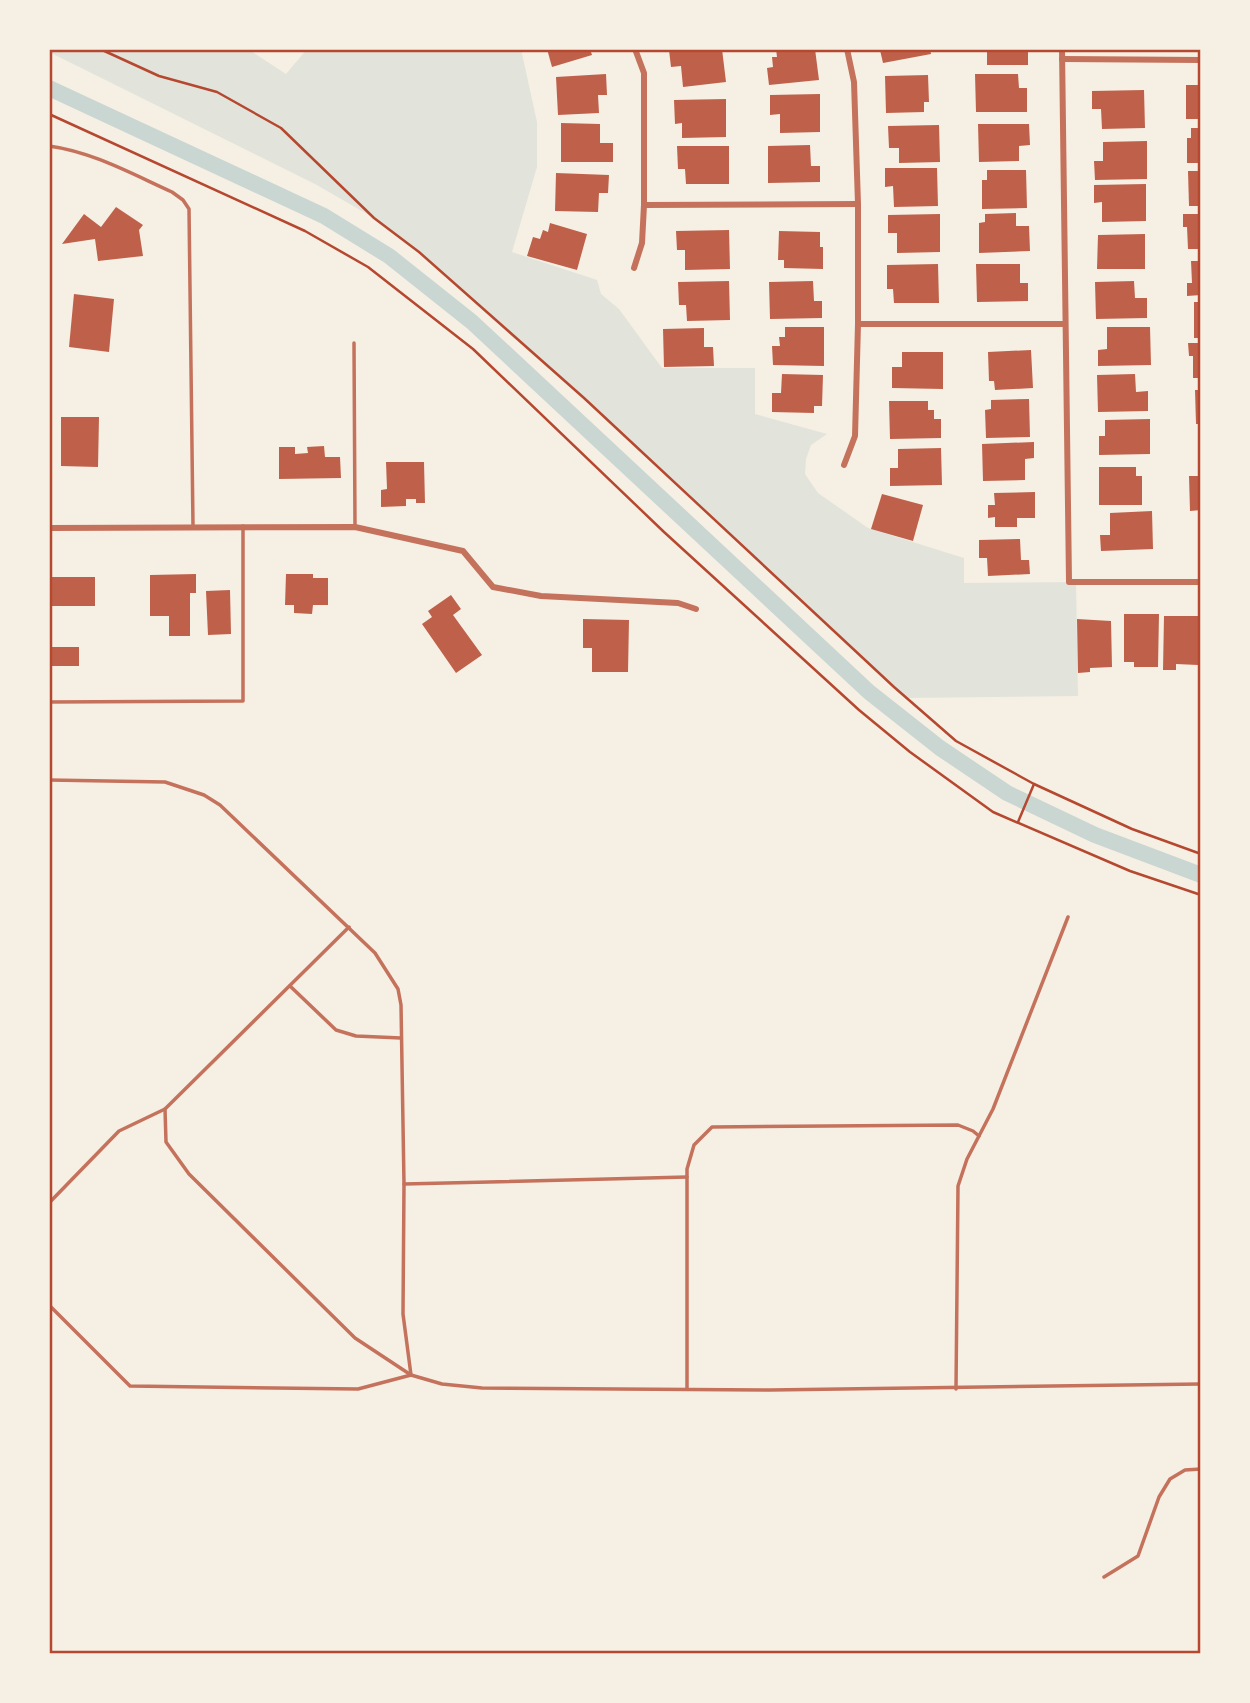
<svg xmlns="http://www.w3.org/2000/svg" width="1250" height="1703" font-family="'Nunito Sans',sans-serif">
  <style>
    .green { fill: #e2e4dc }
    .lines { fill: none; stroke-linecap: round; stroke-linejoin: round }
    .canal { stroke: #c9d6d2; stroke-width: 16 }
    .building { fill: #bf614a }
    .path { stroke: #b5482f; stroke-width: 2.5 }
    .service { stroke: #c5725c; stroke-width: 3.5 }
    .minor { stroke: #c5725c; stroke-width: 6 }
    .neatline { fill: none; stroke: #b5482f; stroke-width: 2.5 }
  </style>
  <rect width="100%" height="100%" fill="#f6efe4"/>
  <path class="green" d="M49,49H248L286,74L307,49H521L537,122V167L512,252L597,280L601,294L619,309L662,368H755V414L827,434L811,445L806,459L805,474L818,493L868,528L964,558V583L1076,582L1078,696L907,698L584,398L419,252L374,218L315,184L49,52Z"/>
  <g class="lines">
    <path class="canal" d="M49,88L324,216L389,256L472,322L869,692L940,748L1007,793L1095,835L1201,875"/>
  </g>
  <g class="building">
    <path d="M547,49H590L592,55L552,67Z"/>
    <path d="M679,49H722L726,82L683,87L681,66L671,67L669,50Z"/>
    <path d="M776,49H815L819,80L769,85L767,68L773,67L772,57H777Z"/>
    <path d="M887,49H930L931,54L883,63L880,50Z"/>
    <rect x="987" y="49" width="41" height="16"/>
    <path d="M606,74L607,95H598L599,113L558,115L556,77Z"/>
    <path d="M975,74H1018L1019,88H1027V112H976Z"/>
    <path d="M928,75L929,102H924V112L886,113L885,76Z"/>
    <rect x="1186" y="85" width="15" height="34"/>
    <path d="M1144,90L1145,128L1102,129L1101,109H1092V91Z"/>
    <path d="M820,94V132L780,133V114L770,115V95Z"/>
    <path d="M726,99V137L682,138V123L675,124L674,100Z"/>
    <path d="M561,123L600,124V143H613V162H561Z"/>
    <path d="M978,124H1029L1030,145L1019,146V161L979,162Z"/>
    <path d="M939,125L940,162L899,163V148H889L888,126Z"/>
    <path d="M1191,128H1201V163H1187V138H1191Z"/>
    <path d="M1147,141V179L1095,180L1094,161H1103V142Z"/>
    <path d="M810,145L811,166H820V182L768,183V146Z"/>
    <path d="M677,146H729V184H686L685,169H678Z"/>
    <path d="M885,168H937L938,206L894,207L893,186L885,187Z"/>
    <path d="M987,170H1026L1027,208L982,209V180H987Z"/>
    <path d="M1188,171H1201V206H1189Z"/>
    <path d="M556,173L609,175L608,193H599L598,212L555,211Z"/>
    <path d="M1146,184V221L1102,222V202L1094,203V185Z"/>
    <path d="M116,207L143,225L139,230L143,256L98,261L95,239L62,244L84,214L101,227Z"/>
    <path d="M1016,213V226H1029L1030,251L979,253V223L985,222V214Z"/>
    <path d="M940,214V252L897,253V233H888V215Z"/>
    <path d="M1183,214H1201V249H1188L1187,227H1183Z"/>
    <path d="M550,223L587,234L577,270L527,256L533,237L540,239L543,230L548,232Z"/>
    <path d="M729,230L730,269L685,270V250H677L676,231Z"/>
    <path d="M779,231L820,232V247H823V269L784,268V260H778Z"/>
    <path d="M1145,234V269H1097L1098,235Z"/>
    <path d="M1191,261H1201V295L1187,296V283H1192Z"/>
    <path d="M938,264L939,303H894L893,289H887V265Z"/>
    <path d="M976,264H1020V283H1028V301L977,302Z"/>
    <path d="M729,281L730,320L687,321L686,305H679L678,282Z"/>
    <path d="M813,281L814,301H822V318L770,319L769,282Z"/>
    <path d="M1134,281L1135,298H1147V318L1096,319L1095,282Z"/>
    <path d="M74,294L114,299L109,352L69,347Z"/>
    <rect x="1194" y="302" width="7" height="36"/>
    <path d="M785,327H824V366L773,365L772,346H780L779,337H785Z"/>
    <path d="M1107,327H1150L1151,365L1098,366V350L1107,349Z"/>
    <path d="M704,328V347H713L714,366L664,367L663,329Z"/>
    <path d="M1188,343H1201V378H1193V356H1189Z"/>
    <path d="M1031,350L1033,388L995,390L994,381H989L988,352Z"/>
    <path d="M902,352H943V389L892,388V367H902Z"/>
    <path d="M782,374L823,375L822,406H814V413L772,412V393H781Z"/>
    <path d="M1135,374L1136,392L1148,391V411L1098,412L1097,375Z"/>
    <path d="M1195,390H1201V424H1196Z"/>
    <path d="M1029,399L1030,437L986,438L985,410L991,409V400Z"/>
    <path d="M889,401H928V410H934V419H941V438L890,439Z"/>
    <path d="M61,417H99L98,467L61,466Z"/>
    <path d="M1150,419V454L1099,455V436H1105V420Z"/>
    <path d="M1034,442V458L1025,459V480L983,481L982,444Z"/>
    <path d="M324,446L325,457H340L341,478L279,479V447H295V454L308,453L307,447Z"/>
    <path d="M941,448L942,485L890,486V468H898V449Z"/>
    <path d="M386,462H424L425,503H416V499H406V506L381,507V490L387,489Z"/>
    <path d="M1099,467H1136V476H1142V505H1099Z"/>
    <path d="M1189,476H1201V510L1190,511Z"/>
    <path d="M1035,492V518H1017V527H995V517L988,518V505H995L994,493Z"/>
    <path d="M882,494L923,505L913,541L871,529Z"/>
    <path d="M1152,511L1153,549L1101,551L1100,535H1110V513Z"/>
    <path d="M1020,539L1021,560H1029L1030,574L988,576L987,558H979V540Z"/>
    <path d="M196,574V593H190V636H169V616H150V575Z"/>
    <path d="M286,574H313V578H328V605H313L312,614L294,613V605H285Z"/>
    <rect x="49" y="577" width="46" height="29"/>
    <path d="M230,590L231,634L208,635L206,591Z"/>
    <path d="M451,595L461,609L453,615L482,655L456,673L422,624L432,617L428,611Z"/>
    <path d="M1124,614H1159L1158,667H1134V662H1124Z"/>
    <path d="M1164,616H1198V665L1176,664V670H1163Z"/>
    <path d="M583,619L629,620L628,672H592V648H583Z"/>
    <path d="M1077,619L1111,621L1112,667L1090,668V672L1078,673Z"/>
    <rect x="49" y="647" width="30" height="19"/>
  </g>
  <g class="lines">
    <g class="path">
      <path d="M100,49L159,76L217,92L281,128L374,218L419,252L584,398L894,687L956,741L1034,784L1132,829L1201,854"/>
      <path d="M49,114L305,231L368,267L473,349L664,532L859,710L910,752L993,812L1130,871L1201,895"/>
      <path d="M1018,822L1034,784"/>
    </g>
    <g class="service">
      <path d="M49,146C93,152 132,174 172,192L183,200L189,209L193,526"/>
      <path d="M354,343L355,527"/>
      <path d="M49,702L243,701V526"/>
      <path d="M49,780L165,782L204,795L220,805L375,953L398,989L401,1005L404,1184L403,1314L411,1375L358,1389L130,1386L49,1305"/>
      <path d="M349,927L165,1109L166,1142L189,1174L355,1338L411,1375L442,1384L482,1388L770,1390L1201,1384"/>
      <path d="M290,986L336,1030L356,1036L401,1038"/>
      <path d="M404,1184L687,1177"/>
      <path d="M49,1203L119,1131L165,1109"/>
      <path d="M687,1389V1169L694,1145L712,1127L958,1125L973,1131L979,1136"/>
      <path d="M956,1389L958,1186L967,1159L993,1109L1068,917"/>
      <path d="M1104,1577L1138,1556L1159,1497L1170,1479L1185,1470L1201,1469"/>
    </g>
    <g class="minor">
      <path d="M1062,49L1069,582H1201"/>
      <path d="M1062,59L1201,60"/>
      <path d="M644,205L858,204"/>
      <path d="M634,268L642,243L644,205V73L635,49"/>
      <path d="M858,324H1065"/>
      <path d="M844,465L855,436L858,324V204L854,82L847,49"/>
      <path d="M49,528L355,527L463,551L493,587L541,596L678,603L696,609"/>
    </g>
  </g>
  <rect width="1250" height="1703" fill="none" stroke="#f6efe4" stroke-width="102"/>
  <rect x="51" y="51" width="1148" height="1601" class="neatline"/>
</svg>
